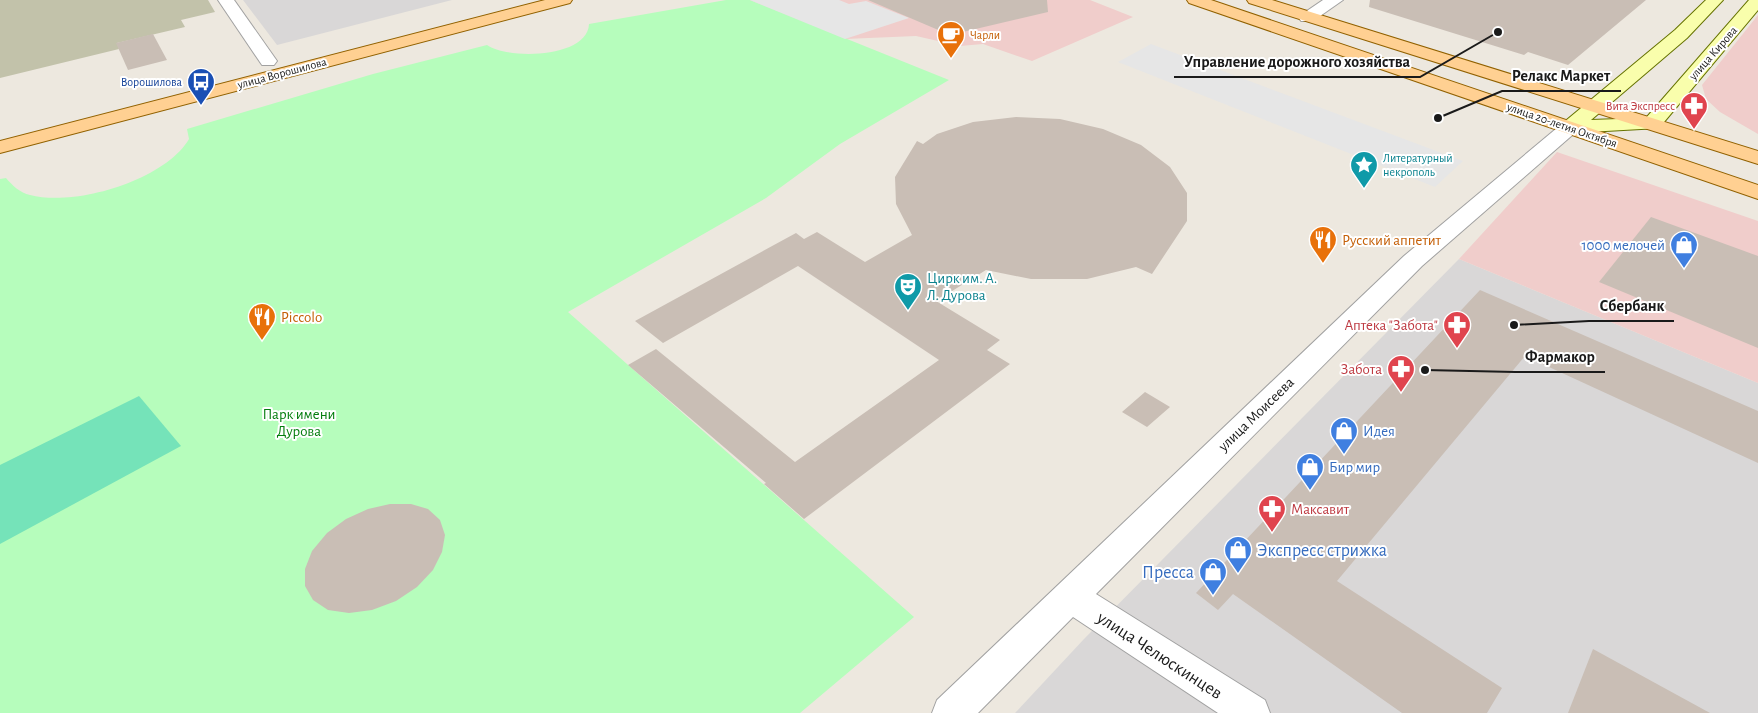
<svg xmlns="http://www.w3.org/2000/svg" width="1758" height="713" font-family="'Alegreya Sans',sans-serif">
  <style>
    .residential { fill: #d9d7d7 }
    .commercial { fill: #f0cdcb }
    .construction { fill: #c2c2aa }
    .park { fill: #b6fdbc }
    .pitch { fill: #75e3b9 }
    .parking { fill: #e6e6e6 }
    .building { fill: #c9beb5 }
    .lines { fill: none; stroke-linecap: round; stroke-linejoin: round }
    .minor-casing { stroke: #a1a1a1; stroke-width: 2 }
    .tertiary-casing { stroke: #a1a1a1; stroke-width: 2 }
    .secondary-casing { stroke: #667300; stroke-width: 2 }
    .primary-casing { stroke: #916100; stroke-width: 2 }
    .minor { fill: #fff; fill-rule: evenodd }
    .tertiary { fill: #fff; fill-rule: evenodd }
    .secondary { fill: #f9feac; fill-rule: evenodd }
    .primary { fill: #ffd092; fill-rule: evenodd }
    .labels { text-anchor: middle; stroke-width: 4; stroke-linejoin: round; paint-order: stroke }
    .far-food-label { font-size: 12px; fill: #c56008; stroke: #fff; text-anchor: start }
    .far-street-label { font-size: 12px; fill: #1a1a1a; stroke: #fff }
    .far-transit-label { font-size: 12px; fill: #164399; stroke: #fff; text-anchor: end }
    .far-health-label { font-size: 12px; fill: #be3a42; stroke: #fff; text-anchor: end }
    .far-culture-label { font-size: 12px; fill: #0d838f; stroke: #fff; text-anchor: start }
    .food-label { font-size: 15px; fill: #c56008; stroke: #fff; text-anchor: start }
    .shop-label { font-size: 15px; fill: #366cbe; stroke: #fff; text-anchor: start }
    .culture-label { font-size: 15px; fill: #0d838f; stroke: #fff; text-anchor: start }
    .health-label { font-size: 15px; fill: #be3a42; stroke: #fff; text-anchor: end }
    .park-label { font-size: 15px; fill: #047d0e; stroke: #fff }
    .street-label { font-size: 15px; fill: #1a1a1a; stroke: #fff }
    .near-shop-label { font-size: 18px; fill: #366cbe; stroke: #fff; text-anchor: start }
    .near-street-label { font-size: 18px; fill: #1a1a1a; stroke: #fff }
    .leader { fill: none; stroke: #1a1a1a; stroke-width: 2 }
    .callout-dot { fill: #1a1a1a; stroke: #fff; stroke-width: 2 }
    .callout-label { font-size: 16px; text-anchor: middle; font-weight: bold; fill: #1a1a1a; stroke: #fff; stroke-width: 4; stroke-linejoin: round; paint-order: stroke }
  </style>
  <rect width="100%" height="100%" fill="#ede8df"/>
  <g class="residential">
    <path d="M243,0H452L277,45Z"/>
    <path d="M1459,259L1758,383V713H1015L1084,639Z"/>
  </g>
  <g class="commercial">
    <path d="M750,0H1090L1133,17L1032,61L983,44L960,46L916,36L845,39Z"/>
    <path d="M1758,15V134L1720,112L1706,99L1702,85Z"/>
    <path d="M1557,152L1758,221V383L1459,259Z"/>
  </g>
  <path class="construction" d="M0,0H208L215,12L181,20L185,27L117,43L119,49L0,78Z"/>
  <path class="park" d="M726,0H750L949,80L840,144L766,198L568,312L914,617L800,713H0V179L6,178C12,185 20,193 30,195C76,207 165,180 189,139L187,129L373,74L487,45C508,60 588,58 589,24Z"/>
  <path class="pitch" d="M139,396L181,446L0,544V465Z"/>
  <g class="parking">
    <path d="M750,0H839L849,4L866,1L909,18L845,39Z"/>
    <path d="M1151,44L1463,161L1435,187L1118,62Z"/>
  </g>
  <g class="building">
    <path d="M868,0H1047L1048,12L950,35Z"/>
    <path d="M1370,0H1646L1568,65L1528,52L1524,55L1369,7Z"/>
    <path d="M153,34L167,60L128,70L116,43Z"/>
    <path d="M1016,117L1060,119L1103,129L1141,145L1170,167L1187,193V221L1152,274L1136,267L1087,279H1031L986,270L936,301L1000,340L987,350L1010,364L804,519L764,484L766,483L628,365L656,349L795,462L939,360L798,266L663,343L635,321L796,233L804,239L817,232L865,262L912,235L896,204L895,177L917,141L923,144L937,134L973,122Z"/>
    <path d="M1651,217L1758,256V348L1599,282Z"/>
    <path d="M1480,290L1758,411V463L1525,356L1337,581L1502,688L1487,713H1402L1233,594L1218,610L1196,593Z"/>
    <path d="M1145,392L1170,407L1147,427L1122,412Z"/>
    <path d="M390,504H411L428,509L440,520L445,535L442,552L433,570L417,587L396,601L372,610L349,613L328,610L313,600L305,586V569L312,551L327,533L346,519L368,509Z"/>
    <path d="M1593,649L1710,713H1568Z"/>
  </g>
  <g class="lines">
    <defs>
      <path id="minor" d="M218,0H234L277,61L274,65H262Z"/>
      <g id="tertiary">
        <path d="M1323,0H1343L1313,21H1301L1298,17Z"/>
        <path d="M1570,121L1577,123L1580,127L1577,131L1422,266L1096,594L1265,700L1270,713H1218L1073,617L978,713H932L937,700L1404,256L1563,123Z"/>
      </g>
      <path id="secondary" d="M1706,0H1723L1687,38L1591,120L1646,118L1749,0H1758V10L1659,128L1570,133L1563,131L1560,127L1563,123L1675,30Z"/>
      <g id="primary">
        <path d="M545,0H572L570,3L0,153V141Z"/>
        <path d="M1187,0H1211L1758,185V199L1189,3Z"/>
        <path d="M1247,0H1272L1758,151V164L1249,3Z"/>
      </g>
    </defs>
    <use href="#minor" class="minor-casing"/>
    <use href="#tertiary" class="tertiary-casing"/>
    <use href="#secondary" class="secondary-casing"/>
    <use href="#primary" class="primary-casing"/>
    <use href="#minor" class="minor"/>
    <use href="#tertiary" class="tertiary"/>
    <use href="#secondary" class="secondary"/>
    <use href="#primary" class="primary"/>
  </g>
  <defs>
    <symbol id="cafe-pin" viewBox="-11 -11 22 30"><path d="M0 17L-7.5 6A9.5 9.5 0 1 1 7.5 6Z" fill="#e8710a" stroke="#fff"/><path d="M-5.5-4.5H6V0H3Q3 3.5 0 3.5H-2.5Q-5.5 3.5-5.5 0ZM3-3.2v2h1.7v-2ZM-6 4.5H4V6H-6Z" fill="#fff"/></symbol>
    <symbol id="bus-pin" viewBox="-11 -11 22 30"><path d="M0 17L-7.5 6A9.5 9.5 0 1 1 7.5 6Z" fill="#1a4fb4" stroke="#fff"/><path d="M-5-6H5V4H4V6H2V4H-2V6H-4V4H-5ZM-3.5-4V0h7V-4ZM-3.5 1.2v1.5H-2V1.2ZM2 1.2v1.5H3.5V1.2Z" fill="#fff"/></symbol>
    <symbol id="pharmacy-pin" viewBox="-11 -11 22 30"><path d="M0 17L-7.5 6A9.5 9.5 0 1 1 7.5 6Z" fill="#e0444e" stroke="#fff"/><path d="M-2-6h4v4h4v4h-4v4h-4v-4h-4v-4h4Z" fill="#fff"/></symbol>
    <symbol id="sight-pin" viewBox="-11 -11 22 30"><path d="M0 17L-7.5 6A9.5 9.5 0 1 1 7.5 6Z" fill="#0f9aa8" stroke="#fff"/><path d="M0-6L1.8-2.2L6-1.7L2.9 1.2L3.7 5.4L0 3.3L-3.7 5.4L-2.9 1.2L-6-1.7L-1.8-2.2Z" fill="#fff"/></symbol>
    <symbol id="restaurant-pin" viewBox="-11 -11 22 30"><path d="M0 17L-7.5 6A9.5 9.5 0 1 1 7.5 6Z" fill="#e8710a" stroke="#fff"/><path d="M-5-6h1v4h1v-4h1v4h1v-4h1v5L-1.5 .5V6h-2V.5L-5-1ZM5-6V6H3V1.5H1.5Q1.5-4 5-6Z" fill="#fff"/></symbol>
    <symbol id="shop-pin" viewBox="-11 -11 22 30"><path d="M0 17L-7.5 6A9.5 9.5 0 1 1 7.5 6Z" fill="#3f7fe0" stroke="#fff"/><path d="M-5-2.5h2.3a2.7 3.5 0 0 1 5.4 0H5L5.5 6h-11ZM-1.5-2.5h3a1.5 2.3 0 0 0-3 0Z" fill="#fff"/></symbol>
    <symbol id="theatre-pin" viewBox="-11 -11 22 30"><path d="M0 17L-7.5 6A9.5 9.5 0 1 1 7.5 6Z" fill="#0f9aa8" stroke="#fff"/><path d="M-5-5.5Q0-4 5-5.5V0Q5 5 0 6Q-5 5-5 0ZM-3.3-2.5H-1v1.5H-3.3ZM1-2.5H3.3v1.5H1ZM-2.8 1Q0 5.5 2.8 1Z" fill="#fff"/></symbol>
  </defs>
  <g fill-rule="evenodd">
    <use href="#cafe-pin" x="935" y="19" width="32" height="43"/>
    <use href="#bus-pin" x="185" y="66" width="32" height="43"/>
    <use href="#pharmacy-pin" x="1678" y="90" width="32" height="43"/>
    <use href="#sight-pin" x="1348" y="149" width="32" height="43"/>
    <use href="#restaurant-pin" x="1307" y="224" width="32" height="43"/>
    <use href="#shop-pin" x="1668" y="229" width="32" height="43"/>
    <use href="#theatre-pin" x="892" y="271" width="32" height="43"/>
    <use href="#restaurant-pin" x="246" y="301" width="32" height="43"/>
    <use href="#pharmacy-pin" x="1441" y="309" width="32" height="43"/>
    <use href="#pharmacy-pin" x="1385" y="353" width="32" height="43"/>
    <use href="#shop-pin" x="1328" y="415" width="32" height="43"/>
    <use href="#shop-pin" x="1294" y="451" width="32" height="43"/>
    <use href="#pharmacy-pin" x="1256" y="493" width="32" height="43"/>
    <use href="#shop-pin" x="1222" y="534" width="32" height="43"/>
    <use href="#shop-pin" x="1197" y="556" width="32" height="43"/>
  </g>
  <g class="labels">
    <g class="far-food-label">
      <text x="970" y="39">Чарли</text>
    </g>
    <g class="far-street-label">
      <text transform="translate(1713 53) rotate(-49)" y="4">улица Кирова</text>
      <text transform="translate(282 73) rotate(-15)" y="4">улица Ворошилова</text>
      <text transform="translate(1562 125) rotate(19)" y="4">улица 20-летия Октября</text>
    </g>
    <g class="far-transit-label">
      <text x="182" y="86">Ворошилова</text>
    </g>
    <g class="far-health-label">
      <text x="1675" y="110">Вита Экспресс</text>
    </g>
    <g class="far-culture-label">
      <text x="1383" y="162">Литературный<tspan x="1383" dy="14">некрополь</tspan></text>
    </g>
    <g class="food-label">
      <text x="1342" y="245">Русский аппетит</text>
      <text x="281" y="322">Piccolo</text>
    </g>
    <g class="shop-label">
      <text x="1665" y="250" text-anchor="end">1000 мелочей</text>
      <text x="1363" y="436">Идея</text>
      <text x="1329" y="472">Бир мир</text>
    </g>
    <g class="culture-label">
      <text x="927" y="283">Цирк им. А.<tspan x="927" dy="17">Л. Дурова</tspan></text>
    </g>
    <g class="health-label">
      <text x="1438" y="330">Аптека "Забота"</text>
      <text x="1382" y="374">Забота</text>
      <text x="1291" y="514" text-anchor="start">Максавит</text>
    </g>
    <g class="park-label">
      <text x="299" y="419">Парк имени<tspan x="299" dy="17">Дурова</tspan></text>
    </g>
    <g class="street-label">
      <text transform="translate(1256 414) rotate(-44)" y="5">улица Моисеева</text>
    </g>
    <g class="near-shop-label">
      <text x="1257" y="556">Экспресс стрижка</text>
      <text x="1194" y="578" text-anchor="end">Пресса</text>
    </g>
    <g class="near-street-label">
      <text transform="translate(1160 655) rotate(33)" y="6">улица Челюскинцев</text>
    </g>
  </g>
  <path class="leader" d="M1498 32L1420 77H1174M1438 118L1502 91H1621M1514 325L1589 321H1674M1425 370L1515 372H1605"/>
  <g class="callout-dot">
    <circle cx="1498" cy="32" r="5"/>
    <circle cx="1438" cy="118" r="5"/>
    <circle cx="1514" cy="325" r="5"/>
    <circle cx="1425" cy="370" r="5"/>
  </g>
  <g class="callout-label">
    <text x="1297" y="67">Управление дорожного хозяйства</text>
    <text x="1561" y="81">Релакс Маркет</text>
    <text x="1632" y="311">Сбербанк</text>
    <text x="1560" y="362">Фармакор</text>
  </g>
</svg>
